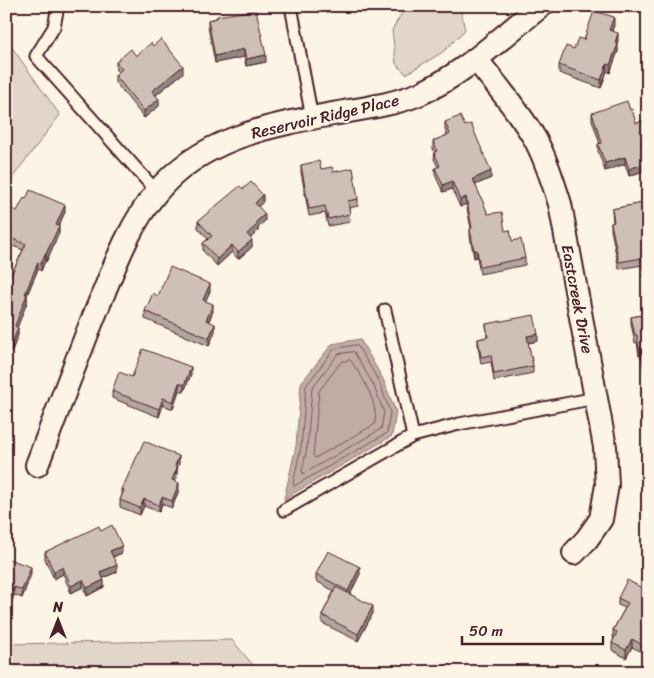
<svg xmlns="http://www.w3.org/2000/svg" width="654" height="678" font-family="Sriracha,sans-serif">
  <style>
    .green { fill: #e2d5ca; stroke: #967a7a }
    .water { fill: #c0aca5; stroke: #917474 }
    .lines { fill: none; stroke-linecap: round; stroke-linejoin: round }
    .shore { stroke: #79575c; stroke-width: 1 }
    .service-casing { stroke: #4a1f2b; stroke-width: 15 }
    .minor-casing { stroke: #4a1f2b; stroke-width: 26 }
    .service { stroke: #fcf5e5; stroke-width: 11 }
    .minor { stroke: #fcf5e5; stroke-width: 22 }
    .wall { fill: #b2a59d; stroke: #4a1f2b }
    .shaded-wall { fill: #918680; stroke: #4a1f2b }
    .building { fill: #cfc0b7; stroke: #4a1f2b }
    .labels { text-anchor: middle; stroke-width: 4; stroke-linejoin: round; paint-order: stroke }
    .street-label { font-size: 16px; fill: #4a1f2b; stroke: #fcf5e5 }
  </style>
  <rect width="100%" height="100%" fill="#fcf5e5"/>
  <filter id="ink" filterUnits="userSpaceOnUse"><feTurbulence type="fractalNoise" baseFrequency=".02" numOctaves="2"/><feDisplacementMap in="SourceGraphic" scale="10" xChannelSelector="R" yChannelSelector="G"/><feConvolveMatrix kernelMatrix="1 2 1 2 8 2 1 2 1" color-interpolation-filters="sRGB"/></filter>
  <g filter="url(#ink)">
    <g class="green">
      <path d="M406,6H460L465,30L443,52L406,74L396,64L392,30Z"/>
      <path d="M6,39L60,115L6,186Z"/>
      <path d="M232,640L259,672H6V644Z"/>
    </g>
    <path class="water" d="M360,339L383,379L396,412L392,436L284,499L296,446L301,383L332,344Z"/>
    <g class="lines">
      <g class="shore">
        <path d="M357,345L379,381L390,412L387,433L294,486L293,484L301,447L306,386L334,349Z"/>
        <path d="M354,352L373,384L384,412L381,429L303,474L302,471L307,448L312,388L338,354Z"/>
        <path d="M350,360C363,376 378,403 375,424L315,458L313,456L319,391L341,362Z"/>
      </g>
      <defs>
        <g id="service">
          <path d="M58,6L54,27L36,56L157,192"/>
          <path d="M291,6L312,118"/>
          <path d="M385,310L413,436"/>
          <path d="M284,510L413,436L459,424L596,398"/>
        </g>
        <g id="minor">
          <path d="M476,59C496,85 519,111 535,139C546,159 553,182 560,204L605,447L607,485L601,519L587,539L574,553"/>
          <path d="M37,465C59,407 80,349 104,292C118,257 132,222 156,193C204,134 280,124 349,111C373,107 397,103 419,94C465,74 502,36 541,6"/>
        </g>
      </defs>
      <use href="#service" class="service-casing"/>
      <use href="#minor" class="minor-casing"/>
      <use href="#service" class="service"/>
      <use href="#minor" class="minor"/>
    </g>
    <g class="wall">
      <path d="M217,16L266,62L246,66L244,57L215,63L208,27V20L217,18Z"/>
      <path d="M614,25L612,31L618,40L617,44L618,51L610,73L607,71L601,88L559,73V65L584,40Z"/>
      <path d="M136,56L183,73L156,95L159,106L144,118L115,82V75L118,72L116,69V62Z"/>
      <path d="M592,113L643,149L646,170L629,176L625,164L605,171L598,151V144H600L592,120Z"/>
      <path d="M445,122L465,126L491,178L475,185L488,214L505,231L512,241L525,258V265L480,274L477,257L474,258L470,236V229L471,228L466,204L460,207L452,189L443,192L435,175V168L438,167L434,159L435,152L433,149V141L447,135L445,130Z"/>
      <path d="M301,165L333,172L358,199V206L349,208L350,222L328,226L325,213L309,216L301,172Z"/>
      <path d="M243,189L263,202L258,207L265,221L258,228V231L250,238L252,247L238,259L232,252L217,266L203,251V243L208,239L198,228V221Z"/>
      <path d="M648,202V276L644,277L642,265L619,269L611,230V223H613L612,209Z"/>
      <path d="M17,211L65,212L58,226L59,233L46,262L45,261L41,271L38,269L27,295V302L17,327L18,335L11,353L8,352L6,358V286L23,250L10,245V237L6,235V221Z"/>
      <path d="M210,291L205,301L213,311L209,321L215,331L209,346L145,319V311L158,296Z"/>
      <path d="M648,314V386H647L641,355L639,356L637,342L635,343L631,324V317Z"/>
      <path d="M486,324L538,341L528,343L533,366V373L494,381L491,362L481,364L478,346V339L487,337Z"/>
      <path d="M191,374L184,392L179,390L173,409L163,405L159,417L112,398V391L132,377Z"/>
      <path d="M179,464L177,468V475L175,481L179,490L172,508L162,504L159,512L144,506L140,515L120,507V500L122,495V489Z"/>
      <path d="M101,531L122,553L113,557L117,572L103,578L104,587L87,596L83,587L71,593L63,574L54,579L45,559V552Z"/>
      <path d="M6,558L31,574L22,598L14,595L9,609H6Z"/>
      <path d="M316,574H360L350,594L373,613L358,641L322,623V615L334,591L316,581Z"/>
      <path d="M648,591V647L644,653L632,647L626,658L612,650V643L614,638L613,637V630L625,608L618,605V598Z"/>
    </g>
    <g class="shaded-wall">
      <path d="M614,17V25L609,37V30Z"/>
      <path d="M618,33V40L615,50V43Z"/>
      <path d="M618,44V51L610,73V65Z"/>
      <path d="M244,49V57L215,63V56Z"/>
      <path d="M266,55V62L246,66V59Z"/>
      <path d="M607,64V71L601,88V80Z"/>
      <path d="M183,66V73L152,98V91Z"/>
      <path d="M159,99V106L144,118V111Z"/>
      <path d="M648,140V147L641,150V142Z"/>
      <path d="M625,157V164L605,171V163Z"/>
      <path d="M646,163V170L629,176V169Z"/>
      <path d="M491,171V178L473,186V179Z"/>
      <path d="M452,181V189L443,192V185Z"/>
      <path d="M263,195V202L255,210V203Z"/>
      <path d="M466,197V204L460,207V200Z"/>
      <path d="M65,205V212L56,232V225Z"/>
      <path d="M265,214V221L258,228V231L247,242V234L256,222Z"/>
      <path d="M59,226V233L46,262V254Z"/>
      <path d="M252,240V247L238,259V252Z"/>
      <path d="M232,245V252L217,266V259Z"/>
      <path d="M474,250H477V257L474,258Z"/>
      <path d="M45,254V261L41,271V263Z"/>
      <path d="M38,262V269L27,295V302L15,334V326L25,294Z"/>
      <path d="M210,284V291L203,307V300Z"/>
      <path d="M213,304V311L206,327V320Z"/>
      <path d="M215,324V331L209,346V338Z"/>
      <path d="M18,328V335L11,353V346Z"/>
      <path d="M538,334V341L527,343V336Z"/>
      <path d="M8,345V352L6,358V350Z"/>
      <path d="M639,348H641V355L639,356Z"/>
      <path d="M191,367V374L184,392V385Z"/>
      <path d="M179,383V390L173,409V402Z"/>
      <path d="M163,398V405L159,417V409Z"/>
      <path d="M179,456V464L175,474V466Z"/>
      <path d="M177,468V475L172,487V480Z"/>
      <path d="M179,483V490L172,508V501Z"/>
      <path d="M162,497V504L159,512V505Z"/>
      <path d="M144,499V506L140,515V508Z"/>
      <path d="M122,546V553L110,558V551Z"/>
      <path d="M117,565V572L100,579V572Z"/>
      <path d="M31,567V574L22,598V590Z"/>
      <path d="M63,567V574L54,579V572Z"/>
      <path d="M360,567V574L348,598V591Z"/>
      <path d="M83,580V587L71,593V586Z"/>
      <path d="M104,580V587L87,596V588Z"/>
      <path d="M14,587V595L9,609V602Z"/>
      <path d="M373,606V613L358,641V634Z"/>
      <path d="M632,639V647L626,658V650Z"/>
      <path d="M648,639V647L644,653V646Z"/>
    </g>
    <g class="building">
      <path d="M256,10L266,55L246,59L244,49L215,56L208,20L217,18V16Z"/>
      <path d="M594,11L614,17L609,30L618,33L615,43L618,44L610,65L607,64L601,80L559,65L566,46L574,49L578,38L584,40Z"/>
      <path d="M161,39L183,66L152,91L159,99L144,111L115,75L122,69L116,62L131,49L136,56L151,43L153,46Z"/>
      <path d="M627,101L630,110L632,109L636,123L643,121L648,136V140L641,142L646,163L629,169L625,157L605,163L598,144L602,143L592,113Z"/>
      <path d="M460,116L465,126L471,124L491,171L473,179L488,214L502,212L505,231L510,230L512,241L521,239L525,258L480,267L477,250H474L470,229L472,228L466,197L460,200L452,181L443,185L435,168L440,166L434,152L437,151L433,141L450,134L445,122Z"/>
      <path d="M319,161L321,169L332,167L333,172L353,168L358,199L348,201L350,214L328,219L325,206L309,209L301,165Z"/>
      <path d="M251,182L263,195L255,203L265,214L256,222L258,224L247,234L252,240L238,252L232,245L217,259L203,243L212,236L198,221L240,186L243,189Z"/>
      <path d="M30,190L65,205L56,225L59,226L46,254H45L41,263L38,262L25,294H27L15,326L18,328L11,346L8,345L6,350V286L26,244L10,238L13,231L6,228V221L12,209L17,211L24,198L26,199Z"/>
      <path d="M648,202V269L644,270L642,258L619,262L611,223L614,222L612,209Z"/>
      <path d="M170,267L210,284L203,300L213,304L206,320L215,324L209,338L145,311L153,293L158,296Z"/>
      <path d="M648,314V379H647L641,348H639L637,335H635L631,317Z"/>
      <path d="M534,315L538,334L527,336L533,366L494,374L491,355L481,357L478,339L488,337L486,324Z"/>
      <path d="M143,349L191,367L184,385L179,383L173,402L163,398L159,409L112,391L119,372L132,377Z"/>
      <path d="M144,441L179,456L175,466L177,468L172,480L179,483L172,501L162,497L159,505L144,499L140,508L120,500L124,490L122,489Z"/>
      <path d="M112,525L122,546L110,551L117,565L100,572L104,580L87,588L83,580L71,586L63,567L54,572L45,552L99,526L101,531Z"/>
      <path d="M328,551L360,567L348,591L316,574Z"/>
      <path d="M6,558L31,567L22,590L14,587L9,602L6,601Z"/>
      <path d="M627,580L648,591V639L644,646L632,639L626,650L612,643L617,632L613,630L628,603L618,598Z"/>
      <path d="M336,587L373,606L358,634L322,615Z"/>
    </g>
  </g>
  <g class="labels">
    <g class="street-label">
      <text transform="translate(325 116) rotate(-13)" y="6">Reservoir Ridge Place</text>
      <text transform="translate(578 299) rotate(79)" y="6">Eastcreek Drive</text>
    </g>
  </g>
  <rect width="654" height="678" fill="none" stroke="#fcf5e5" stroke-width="25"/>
  <rect x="12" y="12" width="629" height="653" fill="none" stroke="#4a1f2b" stroke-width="2" filter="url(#ink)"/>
  <g transform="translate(58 620)" stroke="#fcf5e5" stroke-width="4" paint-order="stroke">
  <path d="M0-4L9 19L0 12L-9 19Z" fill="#4a1f2b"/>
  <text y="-8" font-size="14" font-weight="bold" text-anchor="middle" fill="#4a1f2b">N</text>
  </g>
  <path d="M462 636v8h141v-8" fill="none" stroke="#4a1f2b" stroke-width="2.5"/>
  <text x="469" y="636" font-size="15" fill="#4a1f2b" stroke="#fcf5e5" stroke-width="4" paint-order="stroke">50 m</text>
</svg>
